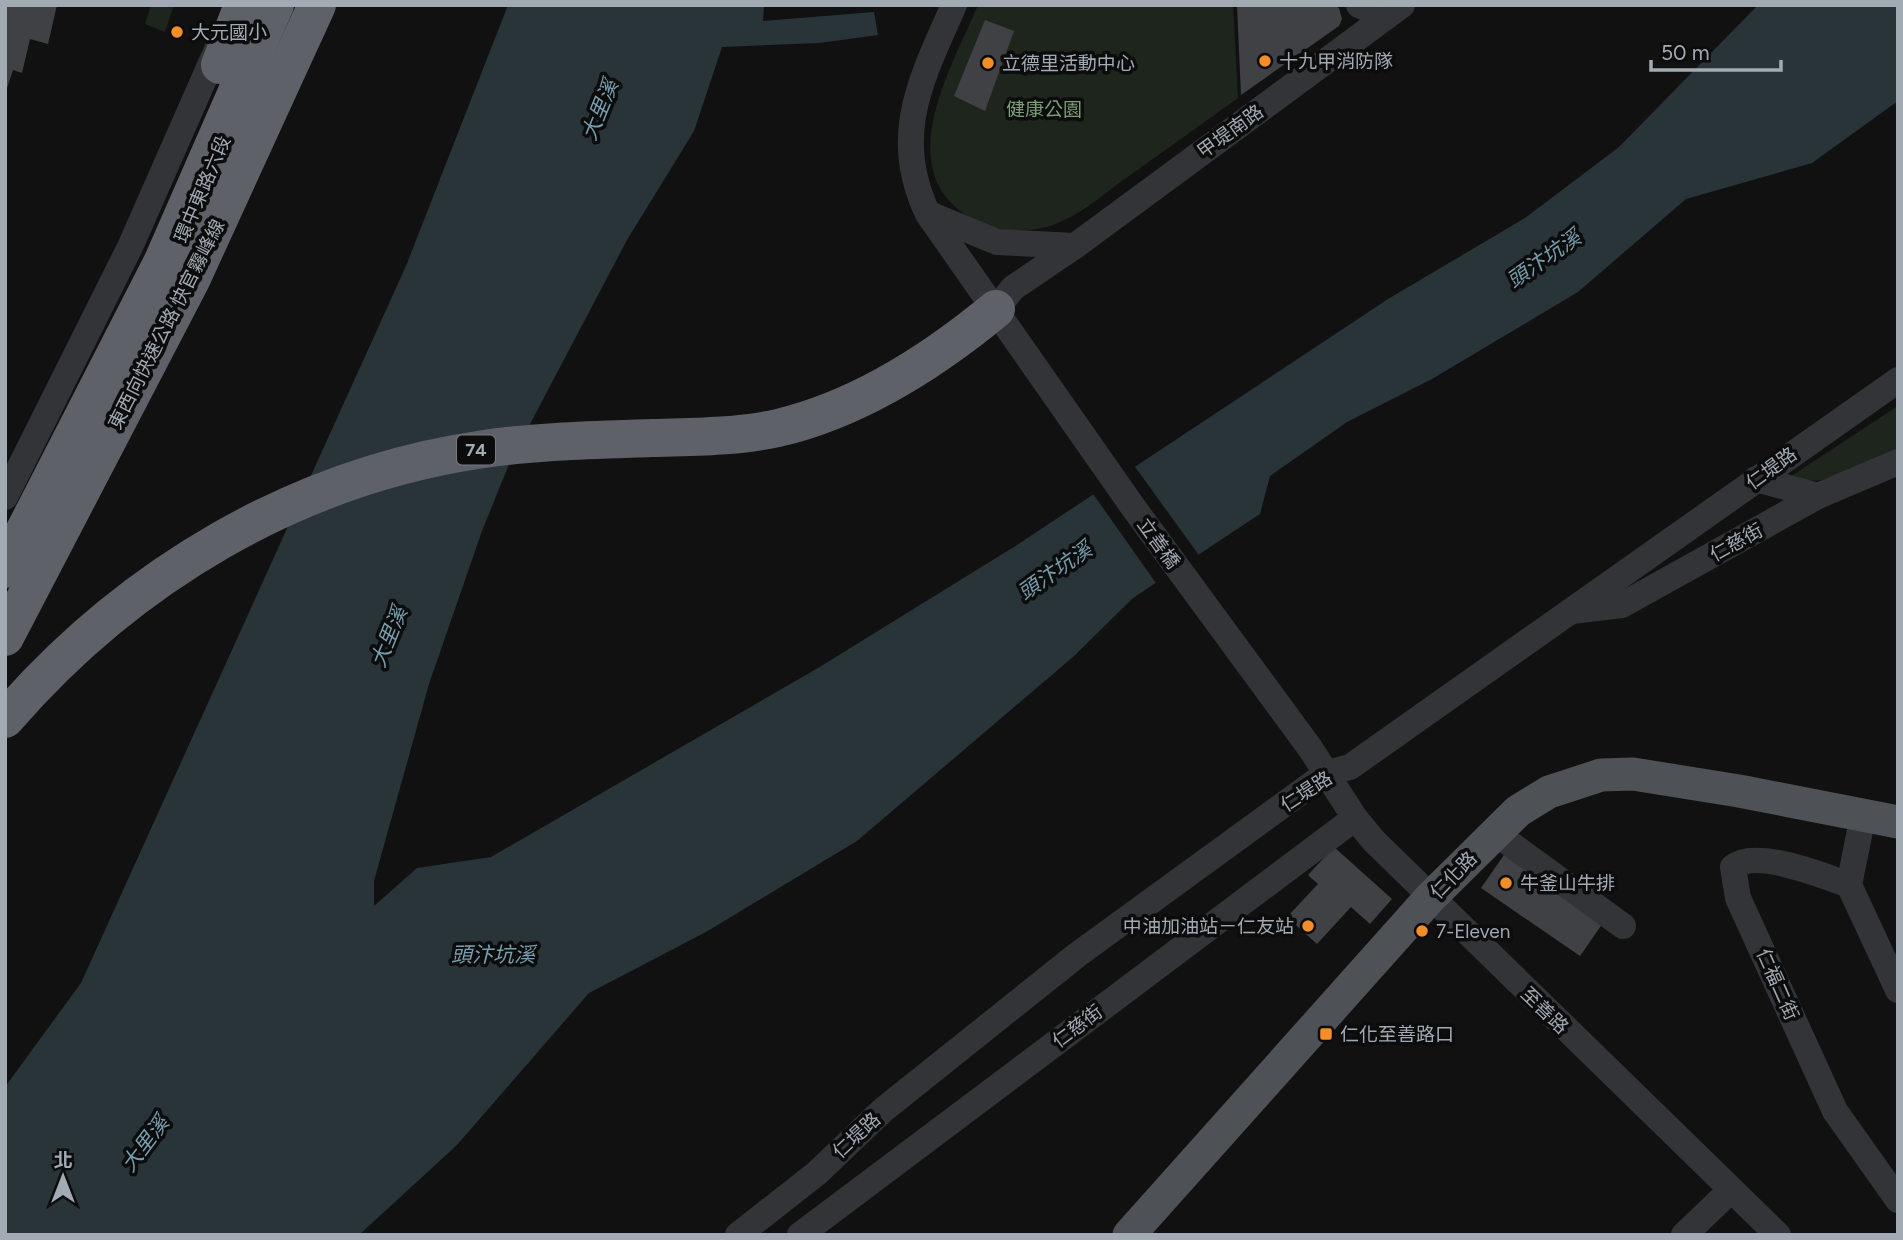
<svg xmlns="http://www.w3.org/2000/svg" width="1903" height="1240" font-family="Figtree,'Noto Sans TC',sans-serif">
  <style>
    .green { fill: #1d251d }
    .water { fill: #293438 }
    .pier { fill: #111112 }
    .building { fill: #404145 }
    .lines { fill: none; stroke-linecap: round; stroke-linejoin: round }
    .minor { stroke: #323437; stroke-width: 26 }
    .major { stroke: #4e5156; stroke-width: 33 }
    .highway { stroke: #5e6268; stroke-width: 38 }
    .poi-dot { fill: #f38e28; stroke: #0c0c0d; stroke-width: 2.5 }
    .labels { text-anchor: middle; stroke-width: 7; stroke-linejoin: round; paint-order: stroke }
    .shield { fill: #0c0c0d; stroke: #757b81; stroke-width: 2 }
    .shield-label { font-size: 18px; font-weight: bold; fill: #a2aab3 }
    .poi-label { font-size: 19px; fill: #a2aab3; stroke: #0c0c0d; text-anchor: start }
    .park-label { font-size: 19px; fill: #7c9f78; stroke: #0c0c0d }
    .street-label { font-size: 19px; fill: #a2aab3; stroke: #0c0c0d }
    .water-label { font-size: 21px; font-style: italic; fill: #789eaf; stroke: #0c0c0d }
  </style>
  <rect width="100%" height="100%" fill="#111112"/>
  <g class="green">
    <path d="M151,5H174L165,32L145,24Z"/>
    <path d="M978,5H1233L1238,98C1199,126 1160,154 1122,181C1100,197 1080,215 1055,224C1029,234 996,233 972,219C889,171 951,69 978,5Z"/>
    <path d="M1898,406V452C1861,468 1829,488 1788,478Z"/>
  </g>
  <path class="water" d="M508,5H764L763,21L874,12L878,35L819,43L722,47L694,131L627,240L510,462L482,531L429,684L374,881V906L417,868L491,857L818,668L1017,545L1388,299L1525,218L1619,147L1758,5H1898V101L1812,163L1686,199L1578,292L1432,379L1347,422L1270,476L1260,514L1133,598L1073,657L857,841L706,932L589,993L457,1145L359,1235H5V1087L81,983L406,266Z"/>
  <path class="pier" d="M1133,464L1201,558L1158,586L1091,491Z"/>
  <g class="building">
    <path d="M5,5H57L48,44L30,39L22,73L13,70L6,91Z"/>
    <path d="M1237,5H1333L1339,8L1342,19L1339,26L1241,95Z"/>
    <path d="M985,20L1014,31L985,111L954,96Z"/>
    <path d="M1334,847L1392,899L1370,924L1351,907L1317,944L1287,917L1318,884L1308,875Z"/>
    <path d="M1506,852L1605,920L1580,956L1481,888Z"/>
  </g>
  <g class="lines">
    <g class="minor">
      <path d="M954,5C922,78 890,135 928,214L1133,507L1310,748L1355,818L1374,841L1778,1235"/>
      <path d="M1359,5L1386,17"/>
      <path d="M929,214L997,242L1075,246"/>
      <path d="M996,309L1013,288L1075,246L1402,5"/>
      <path d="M1756,479L1818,496"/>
      <path d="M5,497L130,247L219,45"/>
      <path d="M1572,611L1622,605L1818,496L1898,462"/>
      <path d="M1863,816L1849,885L1898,990"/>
      <path d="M1494,832L1623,926"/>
      <path d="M1849,885C1825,876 1755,848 1733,867L1738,898L1835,1111L1898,1200"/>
      <path d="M738,1235L817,1173L883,1110L1077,955L1327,773L1350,767L1898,380"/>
      <path d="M800,1235L1355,818"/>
      <path d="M1684,1235L1731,1190"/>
    </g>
    <path class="major" d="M1129,1235L1430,898L1518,811L1549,792L1601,775L1633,774L1739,791L1898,822"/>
    <g class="highway">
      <path d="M220,65L243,5"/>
      <path d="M5,569L162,263L275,5"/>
      <path d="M5,637L191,280L317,5"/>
      <path d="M5,719C129,576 296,476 484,449C539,441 595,440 651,438C693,437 737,437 778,428C859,409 932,362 996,309"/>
    </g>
  </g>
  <g class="poi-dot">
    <circle cx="177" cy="32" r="7"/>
    <circle cx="1265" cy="61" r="7"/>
    <circle cx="988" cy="63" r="7"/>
    <circle cx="1506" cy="883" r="7"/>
    <circle cx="1308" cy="926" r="7"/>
    <circle cx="1422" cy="931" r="7"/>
    <rect x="1319" y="1027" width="14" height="14" rx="3.5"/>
  </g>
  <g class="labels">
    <rect class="shield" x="457" y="435.5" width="38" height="29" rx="5"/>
    <g class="shield-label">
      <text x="476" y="456">74</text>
    </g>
    <g class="poi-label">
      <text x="191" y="39">大元國小</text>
      <text x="1279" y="68">十九甲消防隊</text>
      <text x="1002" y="70">立德里活動中心</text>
      <text x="1520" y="890">牛釜山牛排</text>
      <text x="1294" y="933" text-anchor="end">中油加油站－仁友站</text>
      <text x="1436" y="938">7-Eleven</text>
      <text x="1340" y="1041">仁化至善路口</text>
    </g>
    <g class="park-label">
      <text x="1044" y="116">健康公園</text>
    </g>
    <g class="street-label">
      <text transform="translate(1230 131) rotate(-36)" y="7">甲堤南路</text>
      <text transform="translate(202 189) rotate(-67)" y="7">環中東路六段</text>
      <text transform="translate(166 324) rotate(-63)" y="7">東西向快速公路 快官霧峰線</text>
      <text transform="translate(1771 468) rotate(-36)" y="7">仁堤路</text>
      <text transform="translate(1736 542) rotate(-29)" y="7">仁慈街</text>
      <text transform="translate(1159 543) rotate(54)" y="7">立善橋</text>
      <text transform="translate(1306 791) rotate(-33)" y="7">仁堤路</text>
      <text transform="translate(1453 875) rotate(-46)" y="7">仁化路</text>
      <text transform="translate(1778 984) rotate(66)" y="7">仁福二街</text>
      <text transform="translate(1545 1010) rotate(44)" y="7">至善路</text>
      <text transform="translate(1077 1026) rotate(-37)" y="7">仁慈街</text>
      <text transform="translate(856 1135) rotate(-43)" y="7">仁堤路</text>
    </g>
    <g class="water-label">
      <text transform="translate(600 110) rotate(-68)" y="7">大里溪</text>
      <text transform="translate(1544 259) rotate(-35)" y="7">頭汴坑溪</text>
      <text transform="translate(1055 571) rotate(-35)" y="7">頭汴坑溪</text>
      <text transform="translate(389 637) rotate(-68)" y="7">大里溪</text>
      <text x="493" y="962">頭汴坑溪</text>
      <text transform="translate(145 1144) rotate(-53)" y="7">大里溪</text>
    </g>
  </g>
  <rect width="1903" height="1240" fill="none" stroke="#a2aab3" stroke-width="14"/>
  <g transform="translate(63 1177)" stroke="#0c0c0d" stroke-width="5" paint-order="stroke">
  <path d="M0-5L12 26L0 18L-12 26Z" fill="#a2aab3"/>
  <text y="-10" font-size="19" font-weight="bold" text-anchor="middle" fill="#a2aab3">北</text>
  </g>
  <path d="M1651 60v10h130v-10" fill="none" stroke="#a2aab3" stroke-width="3.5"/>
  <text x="1661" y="60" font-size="21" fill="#a2aab3" stroke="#0c0c0d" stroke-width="5" paint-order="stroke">50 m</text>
</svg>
